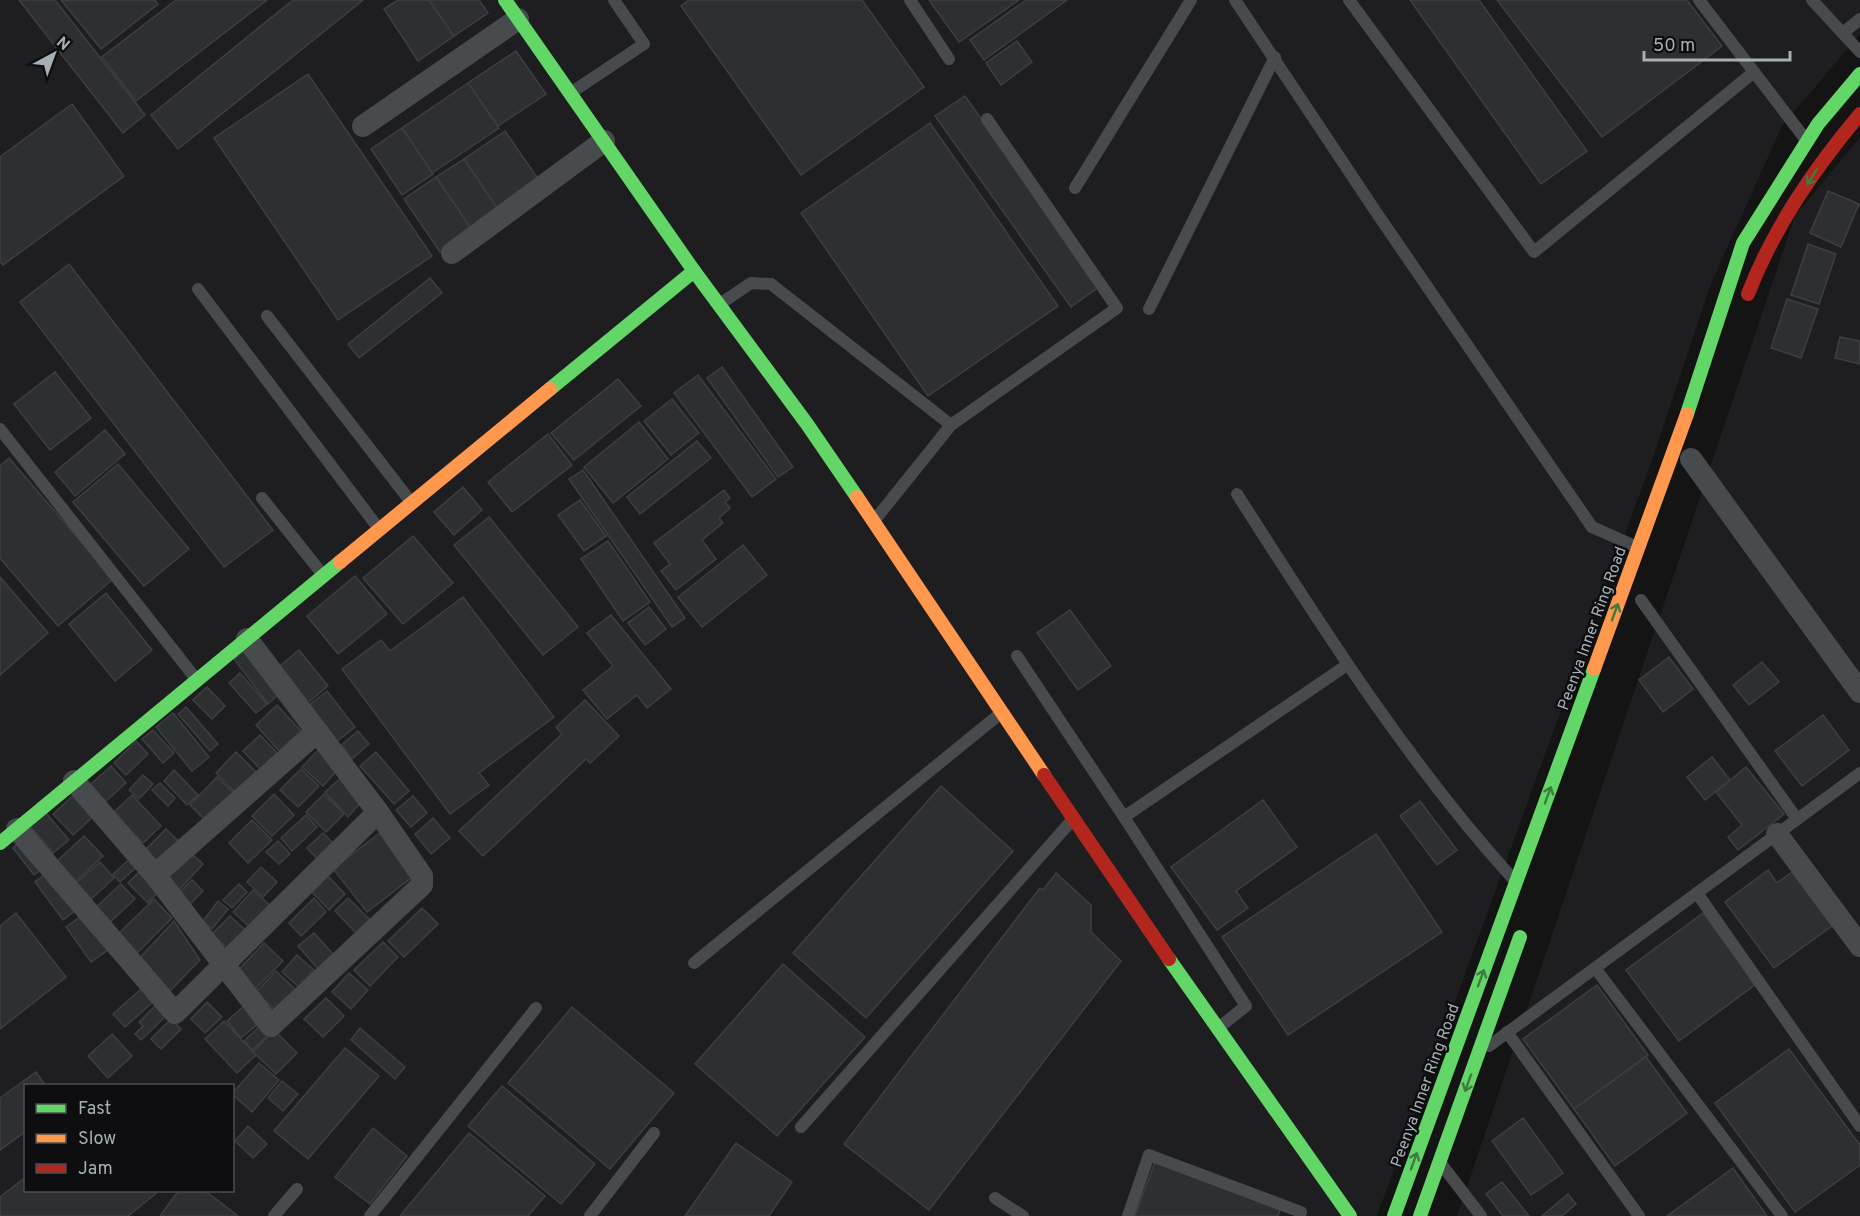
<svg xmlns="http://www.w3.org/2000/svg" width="1860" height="1216" font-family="Overpass,sans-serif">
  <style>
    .built { fill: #1e1e20; fill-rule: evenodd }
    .building { fill: #2e2f30; stroke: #3c3f40; stroke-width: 1.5 }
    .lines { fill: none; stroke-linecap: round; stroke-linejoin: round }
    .lane { stroke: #484b4d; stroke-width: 12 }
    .street { stroke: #484b4d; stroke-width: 22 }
    .fast { stroke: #63d668; stroke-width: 14 }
    .slow { stroke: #ff974d; stroke-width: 14 }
    .jam { stroke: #b3261e; stroke-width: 14 }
    .oneway { stroke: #3d7c40 }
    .labels { text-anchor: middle; stroke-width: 5; stroke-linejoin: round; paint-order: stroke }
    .street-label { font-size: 16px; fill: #a5afb5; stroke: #0e0e10 }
  </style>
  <rect width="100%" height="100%" fill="#141414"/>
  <g class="built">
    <path d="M0,0H1860V34L1782,126L1710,286L1652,460L1377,1216H0ZM26,1086H232V1190H26Z"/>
    <path d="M1860,137V1216H1457L1795,216Z"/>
  </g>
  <g class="building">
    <path d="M19,0H55L145,115L123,133Z"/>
    <path d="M61,0H155L158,4L101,49Z"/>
    <path d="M176,0H267L136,101L102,57Z"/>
    <path d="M293,0H363L178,149L151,115Z"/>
    <path d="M398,0H429L454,36L418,61L384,9Z"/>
    <path d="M429,0H479L488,13L454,36Z"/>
    <path d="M689,0H862L924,87L801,175L681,6Z"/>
    <path d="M929,0H1019L959,42Z"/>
    <path d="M1026,0H1067L984,60L970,40Z"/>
    <path d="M1410,0H1479L1587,151L1541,184Z"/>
    <path d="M1497,0H1687L1722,46L1602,137Z"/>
    <path d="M1017,41L1032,62L1001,85L986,63Z"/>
    <path d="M516,51L546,94L498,126L468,83Z"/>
    <path d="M308,74L432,256L338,320L214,138Z"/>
    <path d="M468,83L499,128L432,173L402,128Z"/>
    <path d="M965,96L1100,286L1071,307L935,116Z"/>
    <path d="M72,104L124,176L3,265L0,262V157Z"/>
    <path d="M930,123L1058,306L928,396L801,213Z"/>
    <path d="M402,128L433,174L402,195L371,149Z"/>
    <path d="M505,131L541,183L499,211L464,159Z"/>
    <path d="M464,159L499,211L472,230L436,177Z"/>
    <path d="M436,177L472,230L440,252L404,199Z"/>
    <path d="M1828,191L1859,204L1841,247L1810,233Z"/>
    <path d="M1808,244L1836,254L1819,304L1791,295Z"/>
    <path d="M69,264L273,530L224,567L20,302Z"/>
    <path d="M430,278L442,293L359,358L348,344Z"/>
    <path d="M1787,299L1818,309L1801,358L1771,348Z"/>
    <path d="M1840,337L1860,341V364L1835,358Z"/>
    <path d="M722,367L793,467L778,477L707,378Z"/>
    <path d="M55,372L91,418L50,450L14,404Z"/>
    <path d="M698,375L776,479L752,497L674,393Z"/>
    <path d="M618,379L641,406L574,460L551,433Z"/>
    <path d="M672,399L699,433L671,455L644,421Z"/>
    <path d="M639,422L668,459L613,503L584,467Z"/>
    <path d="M105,430L125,454L75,496L55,472Z"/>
    <path d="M548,434L572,465L512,512L488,482Z"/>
    <path d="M697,441L711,458L640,514L627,497Z"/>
    <path d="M9,458L113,579L58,626L0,558V466Z"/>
    <path d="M118,464L189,549L144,586L73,502Z"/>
    <path d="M583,470L685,618L672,627L569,479Z"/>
    <path d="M463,487L482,510L454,535L434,512Z"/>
    <path d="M724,490L730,498L725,502L730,508L719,518L723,523L702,540L716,559L676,590L661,571L670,564L654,543Z"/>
    <path d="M580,500L606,536L584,551L558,515Z"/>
    <path d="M489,517L578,627L543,655L454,545Z"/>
    <path d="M413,536L453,583L403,624L363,578Z"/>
    <path d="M608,541L650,602L623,621L581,559Z"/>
    <path d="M743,545L767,575L702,627L678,597Z"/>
    <path d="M355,576L387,614L338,654L307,616Z"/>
    <path d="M0,577L48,633L0,675Z"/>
    <path d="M106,593L152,650L115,681L69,624Z"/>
    <path d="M463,597L554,717L479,773L489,785L450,814L342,669L381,640L390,651Z"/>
    <path d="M649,607L666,629L645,645L628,623Z"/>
    <path d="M1070,610L1111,666L1078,690L1037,633Z"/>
    <path d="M611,615L671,689L647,708L637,695L607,719L583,690L613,666L587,633Z"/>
    <path d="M247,649L279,694L268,704L234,659Z"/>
    <path d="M299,650L328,686L304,706L275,670Z"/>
    <path d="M1669,657L1693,689L1663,712L1639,680Z"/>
    <path d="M1762,662L1779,682L1749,705L1733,685Z"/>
    <path d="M240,673L267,704L256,713L229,683Z"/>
    <path d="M207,687L225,706L212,719L193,700Z"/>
    <path d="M327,691L355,727L336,742L308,706Z"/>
    <path d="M585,700L619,736L590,763L586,759L483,856L459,831L562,734L556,727Z"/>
    <path d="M277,705L301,731L279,751L256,725Z"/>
    <path d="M186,707L218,744L210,751L178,714Z"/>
    <path d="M173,713L209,757L192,771L156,727Z"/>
    <path d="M1823,715L1849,750L1802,786L1775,751Z"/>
    <path d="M153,730L174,753L163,763L142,739Z"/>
    <path d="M358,731L369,744L352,759L341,745Z"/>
    <path d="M260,735L277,753L260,769L243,751Z"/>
    <path d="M136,741L148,754L126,775L114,763Z"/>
    <path d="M321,747L340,767L323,786L302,767Z"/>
    <path d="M236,752L257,773L237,794L216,773Z"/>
    <path d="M376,752L409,791L394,804L360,766Z"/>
    <path d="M1712,757L1730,780L1705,800L1687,777Z"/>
    <path d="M111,766L126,783L105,802L90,785Z"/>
    <path d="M1746,767L1784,814L1738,850L1728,837L1742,825L1716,792Z"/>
    <path d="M301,769L319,786L298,807L280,790Z"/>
    <path d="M174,770L198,795L187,805L164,781Z"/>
    <path d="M143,775L153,784L139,799L129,790Z"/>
    <path d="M344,775L363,800L348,817L325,792Z"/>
    <path d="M217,777L236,795L208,823L190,805Z"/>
    <path d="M160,783L175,798L168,806L152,790Z"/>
    <path d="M941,786L1013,851L866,1018L793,953Z"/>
    <path d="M77,792L96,814L73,835L53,814Z"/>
    <path d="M274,794L294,815L272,836L252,816Z"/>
    <path d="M324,794L344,814L326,832L306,812Z"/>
    <path d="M132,795L161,826L143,843L113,813Z"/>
    <path d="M413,796L427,813L411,827L396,810Z"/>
    <path d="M1263,800L1297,847L1236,891L1248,908L1217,930L1171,867Z"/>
    <path d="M1420,801L1457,850L1437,865L1400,816Z"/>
    <path d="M46,813L69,840L53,853L30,826Z"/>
    <path d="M306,815L317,827L292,851L281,838Z"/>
    <path d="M433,818L450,838L431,854L415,834Z"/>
    <path d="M252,820L272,840L248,863L229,843Z"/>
    <path d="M166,829L180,843L156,867L142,853Z"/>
    <path d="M381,832L415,875L367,912L333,869Z"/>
    <path d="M323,833L337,847L321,863L307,848Z"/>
    <path d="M1376,834L1442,932L1288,1035L1222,937Z"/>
    <path d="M84,836L103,856L74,883L55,863Z"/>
    <path d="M22,840L44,868L34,875L13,848Z"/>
    <path d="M278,841L290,854L279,864L266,852Z"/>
    <path d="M187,850L203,864L179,890L164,875Z"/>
    <path d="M134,855L141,863L120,882L113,874Z"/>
    <path d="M100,862L114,878L89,901L74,885Z"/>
    <path d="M261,867L277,882L263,897L247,882Z"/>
    <path d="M143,868L161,888L148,903L128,883Z"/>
    <path d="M1768,870L1777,883L1792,872L1832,926L1774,968L1725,902Z"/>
    <path d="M48,872L76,910L63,920L35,882Z"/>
    <path d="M325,873L345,894L329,910L309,889Z"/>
    <path d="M1056,873L1091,905V932L1121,961L929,1210L844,1144L1040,888L1043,890Z"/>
    <path d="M192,880L203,891L188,906L177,895Z"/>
    <path d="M121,884L135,899L107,925L93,910Z"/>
    <path d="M239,884L247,892L232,908L223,900Z"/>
    <path d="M253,890L273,908L253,930L233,912Z"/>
    <path d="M314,898L326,912L301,936L289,923Z"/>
    <path d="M348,898L370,920L356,933L335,911Z"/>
    <path d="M154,899L172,918L133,957L114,938Z"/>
    <path d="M218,901L228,909L212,929L203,921Z"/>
    <path d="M422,908L438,924L404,957L388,941Z"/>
    <path d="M16,913L66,977L0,1029V926Z"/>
    <path d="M1703,913L1756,984L1679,1041L1626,970Z"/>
    <path d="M83,915L108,950L91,962L66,927Z"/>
    <path d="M230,916L250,934L232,953L212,934Z"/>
    <path d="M174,921L200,960L169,992L136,962Z"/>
    <path d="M314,933L335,956L319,970L298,946Z"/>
    <path d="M383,942L398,957L370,986L354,970Z"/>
    <path d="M264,943L283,961L255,989L237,971Z"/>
    <path d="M297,955L314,970L299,987L282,972Z"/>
    <path d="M783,964L865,1037L777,1136L695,1064Z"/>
    <path d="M276,971L296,990L276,1011L256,992Z"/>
    <path d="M349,973L368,990L351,1009L332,992Z"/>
    <path d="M1597,985L1648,1055L1574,1109L1523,1039Z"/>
    <path d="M142,988L154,1001L125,1027L113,1014Z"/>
    <path d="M326,998L344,1016L323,1037L304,1019Z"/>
    <path d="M207,1002L222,1017L205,1033L191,1019Z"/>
    <path d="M155,1006L165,1017L141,1040L135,1034L143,1026L139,1022Z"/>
    <path d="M244,1006L259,1023L241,1038L227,1021Z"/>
    <path d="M572,1007L674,1093L610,1169L508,1083Z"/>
    <path d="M171,1019L181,1029L161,1049L151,1039Z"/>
    <path d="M224,1021L256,1055L237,1073L205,1039Z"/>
    <path d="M262,1024L271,1033L252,1050L244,1041Z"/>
    <path d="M360,1028L405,1067L395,1079L351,1040Z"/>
    <path d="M274,1030L297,1053L276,1074L253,1052Z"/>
    <path d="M112,1034L132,1056L108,1078L88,1056Z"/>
    <path d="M345,1048L379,1076L308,1159L274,1131Z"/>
    <path d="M1789,1049L1860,1145V1165L1795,1212L1715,1103Z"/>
    <path d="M1646,1057L1687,1113L1615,1166L1574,1109Z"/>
    <path d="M259,1063L279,1080L252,1112L232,1094Z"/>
    <path d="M36,1072L46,1086H26V1131L0,1150V1098Z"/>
    <path d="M282,1081L298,1094L283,1111L268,1098Z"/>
    <path d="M502,1086L595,1164L561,1204L468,1126Z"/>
    <path d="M1523,1118L1563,1173L1531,1195L1492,1141Z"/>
    <path d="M248,1126L267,1144L253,1158L235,1141Z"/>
    <path d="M373,1128L407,1156L370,1204L335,1177Z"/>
    <path d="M469,1133L545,1196L528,1216H400Z"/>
    <path d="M736,1143L792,1182L769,1216H685Z"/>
    <path d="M1155,1162L1281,1207L1278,1216H1135Z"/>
    <path d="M1733,1168L1767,1216H1667Z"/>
    <path d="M26,1177V1190H160L128,1216H0V1197Z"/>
    <path d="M1502,1182L1529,1216H1503L1486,1194Z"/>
    <path d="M179,1190H204L238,1216H160Z"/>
    <path d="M1568,1194L1576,1204L1562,1216H1542Z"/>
  </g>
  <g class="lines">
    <g class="lane">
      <path d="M910,0L949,59"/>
      <path d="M1235,0L1376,212L1592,527L1637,547"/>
      <path d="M1349,0L1534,252L1754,72"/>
      <path d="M1699,0L1806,140"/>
      <path d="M1812,0L1860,52"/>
      <path d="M1843,33L1860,19"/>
      <path d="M572,92L644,44L614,0"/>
      <path d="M1075,188L1191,0"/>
      <path d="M198,289L379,529"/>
      <path d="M720,304L751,283L771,284L951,425"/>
      <path d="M1149,309L1275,57"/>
      <path d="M267,316L411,502"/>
      <path d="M0,429L196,679"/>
      <path d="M1237,494C1322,627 1407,762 1514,880"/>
      <path d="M262,498L323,575"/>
      <path d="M874,521L951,425L1117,308L987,119"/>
      <path d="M1641,600L1797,819"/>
      <path d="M1017,656L1124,817L1347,665"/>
      <path d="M1124,817L1246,1006L1217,1029"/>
      <path d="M1697,893L1860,1126"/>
      <path d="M694,963L1001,713"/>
      <path d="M1595,968L1782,1216"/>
      <path d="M1507,1032L1639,1216"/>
      <path d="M1489,1046L1860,773"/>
      <path d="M801,1127L1073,819"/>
      <path d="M1442,1165L1481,1216"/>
      <path d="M995,1198L1023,1216"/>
      <path d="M274,1216L297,1189"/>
      <path d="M370,1216L536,1008"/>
      <path d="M590,1216L654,1133"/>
      <path d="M1128,1216L1149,1155L1301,1212L1300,1216"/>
    </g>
    <g class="street">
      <path d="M363,126L518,19"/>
      <path d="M452,253L604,141"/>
      <path d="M1691,459L1860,692"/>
      <path d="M74,781L155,875L271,1026L422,885V876L378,812"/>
      <path d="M17,829L175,1013L378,812L247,639"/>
      <path d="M1777,834L1860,946"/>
      <path d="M155,875L317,732"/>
    </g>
    <g class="fast">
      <path d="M505,0L694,271L807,424L857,497"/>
      <path d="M550,389L694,271"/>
      <path d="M1687,414L1743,243L1818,124L1860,74"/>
      <path d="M0,843L340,562"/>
      <path d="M1169,959L1350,1216"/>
      <path d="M1394,1216L1594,669"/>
      <path d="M1420,1216L1520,937"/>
    </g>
    <g class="slow">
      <path d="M857,497L1044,775"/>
      <path d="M340,562L550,389"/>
      <path d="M1594,669L1687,414"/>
    </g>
    <g class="jam">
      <path d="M1748,294C1774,227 1814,169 1860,114"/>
      <path d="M1044,775L1169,959"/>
    </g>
  </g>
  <defs><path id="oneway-shaft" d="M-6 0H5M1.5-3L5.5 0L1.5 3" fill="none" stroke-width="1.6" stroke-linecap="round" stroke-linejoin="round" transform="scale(1.5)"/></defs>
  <g class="oneway">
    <use href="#oneway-shaft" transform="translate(1812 177) rotate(122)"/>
    <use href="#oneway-shaft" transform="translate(1615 612) rotate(-70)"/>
    <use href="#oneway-shaft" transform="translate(1548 795) rotate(-70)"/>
    <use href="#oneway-shaft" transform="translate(1481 978) rotate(-70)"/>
    <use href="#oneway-shaft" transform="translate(1468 1083) rotate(110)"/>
    <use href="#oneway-shaft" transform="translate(1414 1161) rotate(-70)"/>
  </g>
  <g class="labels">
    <g class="street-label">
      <text transform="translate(1591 628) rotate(-70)" y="6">Peenya Inner Ring Road</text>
      <text transform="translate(1424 1085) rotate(-70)" y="6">Peenya Inner Ring Road</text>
    </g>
  </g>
  <rect x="24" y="1084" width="210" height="108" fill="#0e0e10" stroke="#4a4e52" stroke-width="1.5"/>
  <rect x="36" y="1104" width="30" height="9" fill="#63d668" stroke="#4a4e52" stroke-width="1.5"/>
  <text x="78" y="1114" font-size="18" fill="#a5afb5">Fast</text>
  <rect x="36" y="1134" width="30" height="9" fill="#ff974d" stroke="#4a4e52" stroke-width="1.5"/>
  <text x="78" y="1144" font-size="18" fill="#a5afb5">Slow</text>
  <rect x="36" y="1164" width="30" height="9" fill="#b3261e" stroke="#4a4e52" stroke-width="1.5"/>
  <text x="78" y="1174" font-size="18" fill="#a5afb5">Jam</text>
  <g transform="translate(54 54) rotate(41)" stroke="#0e0e10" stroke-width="4.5" paint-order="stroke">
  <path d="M0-4.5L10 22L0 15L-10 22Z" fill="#a5afb5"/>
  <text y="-9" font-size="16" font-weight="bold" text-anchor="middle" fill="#a5afb5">N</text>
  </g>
  <path d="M1644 51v9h146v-9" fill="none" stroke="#a5afb5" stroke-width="3"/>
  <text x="1653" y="51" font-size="18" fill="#a5afb5" stroke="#0e0e10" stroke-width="4.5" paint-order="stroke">50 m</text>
</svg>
